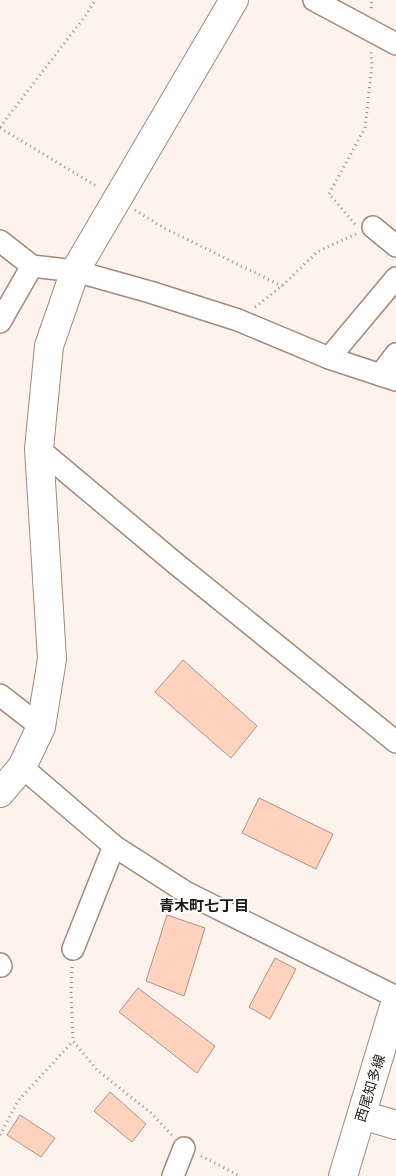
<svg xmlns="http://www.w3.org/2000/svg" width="396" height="1176" font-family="Inter,'Noto Sans JP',sans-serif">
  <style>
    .building { fill: #fed2bc; stroke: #ac9285 }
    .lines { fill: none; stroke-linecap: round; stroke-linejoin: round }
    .street-casing { stroke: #a3897c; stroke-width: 24 }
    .secondary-casing { stroke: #a3897c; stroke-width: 30 }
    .primary-casing { stroke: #a3897c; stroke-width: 30 }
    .path { stroke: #988d87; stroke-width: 3; stroke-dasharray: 1 4; stroke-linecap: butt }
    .street { stroke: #fff; stroke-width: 21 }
    .secondary { stroke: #fff; stroke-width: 28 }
    .primary { stroke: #fff; stroke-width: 28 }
    .labels { text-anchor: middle; stroke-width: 4; stroke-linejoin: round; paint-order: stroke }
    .street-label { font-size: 14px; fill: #231914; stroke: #fff }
    .neighbourhood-label { font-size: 15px; font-weight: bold; fill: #231914; stroke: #fff }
  </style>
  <rect width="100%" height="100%" fill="#fef2ec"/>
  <g class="building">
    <path d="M183,660L257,726L231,758L155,692Z"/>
    <path d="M259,798L333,834L316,869L242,833Z"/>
    <path d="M167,915L205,928L184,996L146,981Z"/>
    <path d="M275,958L296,969L270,1019L249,1007Z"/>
    <path d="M138,988L215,1046L197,1073L119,1012Z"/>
    <path d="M110,1092L146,1124L132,1142L94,1111Z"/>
    <path d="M20,1115L55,1138L41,1157L7,1135Z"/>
  </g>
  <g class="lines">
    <defs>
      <g id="street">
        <path d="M314,0L396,44"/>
        <path d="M373,227L396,246"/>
        <path d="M0,241L32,266L75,271L150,292L238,320L329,358L396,380"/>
        <path d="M0,322L32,266"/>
        <path d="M329,358L396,278"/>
        <path d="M380,375L396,354"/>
        <path d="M39,449L175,563L396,742"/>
        <path d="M0,695L41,727"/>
        <path d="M22,767L114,846L187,893L396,997"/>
        <path d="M73,949L114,846"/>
        <path d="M0,964L1,966"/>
        <path d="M173,1176L184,1148"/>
      </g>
      <g id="secondary">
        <path d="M0,793L22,767L41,727L52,659L39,449L49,346L75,271L234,0"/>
        <path d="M362,1115L396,1125"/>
      </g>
      <path id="primary" d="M343,1176L396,1000"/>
    </defs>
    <use href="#street" class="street-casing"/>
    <use href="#secondary" class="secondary-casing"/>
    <use href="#primary" class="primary-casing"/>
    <g class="path">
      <path d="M371,8L372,0"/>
      <path d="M0,127L86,15L95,0"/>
      <path d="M0,128L98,187"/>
      <path d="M135,210L164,228L282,286"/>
      <path d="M355,224L329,194L365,128L372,65L371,52"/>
      <path d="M255,307L282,286L317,252L356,234"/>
      <path d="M72,967L71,992L73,1041L97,1070L151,1113L172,1135"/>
      <path d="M0,1135L18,1101L73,1041"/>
      <path d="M201,1156L240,1176"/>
    </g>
    <use href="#street" class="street"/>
    <use href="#secondary" class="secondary"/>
    <use href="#primary" class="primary"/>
  </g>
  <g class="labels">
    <g class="street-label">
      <text transform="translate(370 1088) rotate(-73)" y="5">西尾知多線</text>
    </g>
    <g class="neighbourhood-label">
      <text x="204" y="911">青木町七丁目</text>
    </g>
  </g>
</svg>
